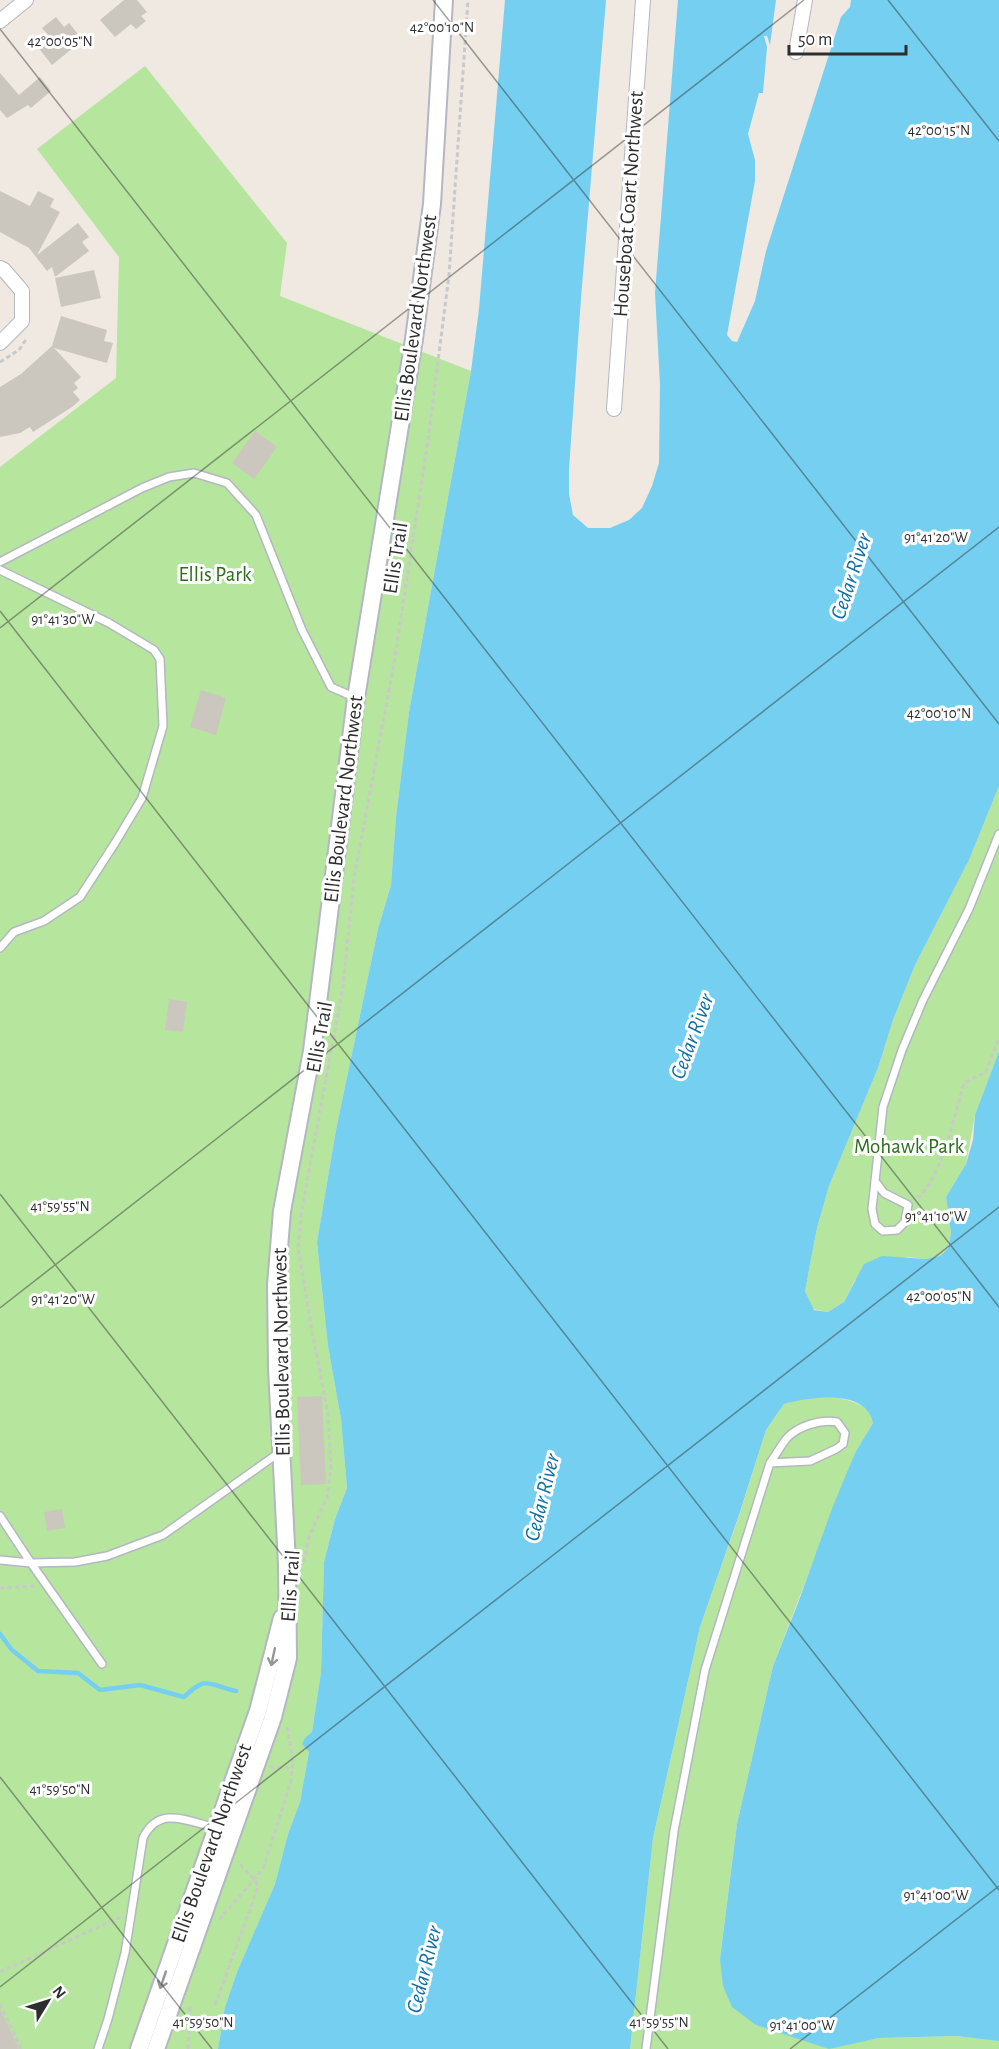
<svg xmlns="http://www.w3.org/2000/svg" width="999" height="2049" font-family="'Alegreya Sans',sans-serif">
  <style>
    .green { fill: #b6e59e }
    .water { fill: #75cff0 }
    .lines { fill: none; stroke-linecap: round; stroke-linejoin: round }
    .stream { stroke: #75cff0; stroke-width: 4.5 }
    .building { fill: #cbc7bf }
    .service-casing { stroke: #b4b7c1; stroke-width: 10 }
    .minor-casing { stroke: #b4b7c1; stroke-width: 16 }
    .tertiary-casing { stroke: #b4b7c1; stroke-width: 20 }
    .path { stroke: #c9c9c9; stroke-width: 3; stroke-dasharray: 4.5 3; stroke-linecap: butt }
    .service { stroke: #fff; stroke-width: 7 }
    .minor { stroke: #fff; stroke-width: 14 }
    .tertiary { stroke: #fff; stroke-width: 16 }
    .oneway { stroke: #969696 }
    .ticks { fill: none; stroke: #2e2e2e; stroke-width: 1.5; stroke-opacity: 0.45 }
    .labels { text-anchor: middle; stroke-width: 6; stroke-linejoin: round; paint-order: stroke }
    .street-label { font-size: 21px; fill: #2e2e2e; stroke: #fff }
    .park-label { font-size: 21px; fill: #2c6e1b; stroke: #fff }
    .water-label { font-size: 22px; font-style: italic; fill: #0d6fa3; stroke: #fff }
    .ticks-label { font-size: 15px; text-anchor: middle; fill: #2e2e2e; stroke: #fff; stroke-width: 6; stroke-linejoin: round; paint-order: stroke }
  </style>
  <rect width="100%" height="100%" fill="#efe9e1"/>
  <g class="green">
    <path d="M145,66L287,243L280,296L471,371L409,712L396,817L391,885L378,929L336,1130L317,1242L328,1346L341,1419L347,1488L335,1519L324,1562L321,1672L312,1732L305,1738L309,1752L300,1802L288,1834L275,1884L237,1972L225,2007L218,2049H0V467L116,378L119,257L37,149Z"/>
    <path d="M999,786V1051L975,1115L966,1164L946,1197L951,1233L948,1247L940,1256L926,1259L907,1257L855,1280L844,1302L828,1312L813,1309L805,1291L817,1228L829,1186L878,1068L893,1020L915,965L969,860Z"/>
    <path d="M835,1397C853,1402 869,1403 873,1423L855,1453L773,1666L737,1824L720,1959L756,2025L829,2048L879,2038L956,2036L995,2040L999,2041V2049H630L653,1838L700,1627L740,1513L766,1430L784,1404L806,1398Z"/>
  </g>
  <path class="water" d="M505,0H606L581,298L569,469V494L573,515L588,528H610L629,520L642,508L652,486L659,463L660,384L655,293L678,0H776L770,45L767,36H764L767,47L763,93H759L748,134L755,160V181L727,335L732,341L737,342L755,301L766,251L841,17L850,7L851,0H999V786L969,860L915,965L893,1020L878,1068L829,1186L817,1228L805,1291L814,1310L828,1312L844,1302L864,1264L882,1256L926,1259L940,1256L948,1248L951,1233L946,1197L966,1164L973,1140L975,1115L999,1051V2041L956,2036L879,2038L829,2049L756,2025L732,2007L723,1986L720,1959L737,1824L773,1666L798,1603L833,1506L855,1453L873,1423C866,1388 810,1397 784,1404L766,1430L740,1512L700,1627L653,1838L630,2049H218L225,2007L237,1972L275,1884L288,1834L300,1802L309,1752L302,1744L305,1738L312,1732L321,1672L324,1562L335,1519L347,1488L341,1419L328,1346L317,1242L336,1130L378,929L391,885L396,817L409,712L471,371L479,309Z"/>
  <g class="lines">
    <path class="stream" d="M0,1634L12,1650L38,1671L78,1673L100,1690L140,1685L184,1697C208,1674 207,1685 236,1691"/>
  </g>
  <g class="building">
    <path d="M124,0H137L147,12L141,16L146,21L136,29L131,24L115,37L100,20Z"/>
    <path d="M56,17L64,27L69,23L83,40L52,65L37,46L49,36L42,28Z"/>
    <path d="M0,73L19,95L40,77L51,91L31,108L28,105L7,118L0,110Z"/>
    <path d="M0,191L30,206L38,191L54,199L50,207L60,212L37,255L78,223L89,237L82,242L89,251L55,277L52,267L47,271L29,248L0,232Z"/>
    <path d="M94,270L101,298L61,307L55,278Z"/>
    <path d="M61,316L107,330L104,341L113,343L107,363L54,348L81,377L74,383L78,388L73,392L80,400L72,407L33,432L30,427L20,433L0,437V387L21,374L52,346Z"/>
    <path d="M255,431L277,447L254,479L232,463Z"/>
    <path d="M201,690L226,698L216,735L190,727Z"/>
    <path d="M169,999L187,1002L183,1032L165,1030Z"/>
    <path d="M322,1396L326,1484L301,1485L297,1397Z"/>
    <path d="M62,1509L65,1528L47,1531L44,1512Z"/>
    <path d="M0,2009L19,2049H0Z"/>
  </g>
  <g class="lines">
    <defs>
      <g id="service">
        <path d="M0,562L142,488L169,477L194,473L227,483L256,515L302,630L331,687L356,698"/>
        <path d="M0,570L109,623L154,650L160,659L163,726L142,798L115,843L80,897L44,921L14,932L0,948"/>
        <path d="M875,1181L884,1193L908,1205L905,1222L897,1230L883,1231L875,1224L872,1209L883,1107L902,1050L923,1000L969,909L999,834"/>
        <path d="M0,1516L31,1563L75,1562L107,1556L163,1535L280,1452"/>
        <path d="M0,1560L31,1563L102,1664"/>
        <path d="M98,2049L108,2019L125,1953L143,1838C159,1805 187,1821 216,1828"/>
        <path d="M646,2049L674,1831L705,1670L770,1463C776,1455 781,1445 787,1438C798,1426 821,1419 837,1422L845,1433L843,1444L836,1449L810,1461L770,1463"/>
      </g>
      <g id="minor">
        <path d="M0,21L26,0"/>
        <path d="M796,52L805,0"/>
        <path d="M0,268L4,270L22,291V321L0,343"/>
        <path d="M614,409L643,0"/>
      </g>
      <g id="tertiary">
        <path d="M139,2049L258,1711L282,1618"/>
        <path d="M156,2049L273,1717L288,1658L287,1564L277,1368L276,1285L282,1211L312,1051L356,698L414,339L432,204L444,0"/>
      </g>
    </defs>
    <use href="#service" class="service-casing"/>
    <use href="#minor" class="minor-casing"/>
    <use href="#tertiary" class="tertiary-casing"/>
    <g class="path">
      <path d="M0,362L19,350L27,338"/>
      <path d="M917,1198C941,1180 955,1113 964,1083L986,1072L999,1037"/>
      <path d="M304,1562L309,1537L327,1498L331,1467L328,1414L312,1331L298,1247L302,1209L343,986L354,878L394,663L428,440L449,275L468,0"/>
      <path d="M0,1588L34,1586"/>
      <path d="M270,1767L292,1768"/>
      <path d="M219,1920L263,1869L291,1781L293,1761L287,1726"/>
      <path d="M0,1972L118,1918L122,1919"/>
      <path d="M0,2004L21,2049"/>
      <path d="M215,2005L258,1887L255,1880L238,1862"/>
      <path d="M188,2049L190,2004"/>
    </g>
    <use href="#service" class="service"/>
    <use href="#minor" class="minor"/>
    <use href="#tertiary" class="tertiary"/>
  </g>
  <defs><path id="oneway-shaft" d="M-6 0H5M1.5-3L5.5 0L1.5 3" fill="none" stroke-width="1.6" stroke-linecap="round" stroke-linejoin="round" transform="scale(1.5)"/></defs>
  <g class="oneway">
    <use href="#oneway-shaft" transform="translate(273 1657) rotate(102)"/>
    <use href="#oneway-shaft" transform="translate(163 1980) rotate(109)"/>
  </g>
  <path class="ticks" d="M433,0L999,724M888,0L999,141M0,29L999,1307M0,611L999,1890M0,628L804,0M0,1194L668,2049M0,1308L999,527M0,1777L212,2049M0,1987L999,1207M790,2049L999,1886"/>
  <g class="labels">
    <g class="street-label">
      <text transform="translate(628 204) rotate(-86)" y="7">Houseboat Coart Northwest</text>
      <text transform="translate(415 318) rotate(-82)" y="7">Ellis Boulevard Northwest</text>
      <text transform="translate(395 558) rotate(-81)" y="7">Ellis Trail</text>
      <text transform="translate(343 799) rotate(-83)" y="7">Ellis Boulevard Northwest</text>
      <text transform="translate(319 1037) rotate(-80)" y="7">Ellis Trail</text>
      <text transform="translate(281 1352) rotate(-91)" y="7">Ellis Boulevard Northwest</text>
      <text transform="translate(290 1586) rotate(-86)" y="7">Ellis Trail</text>
      <text transform="translate(211 1843) rotate(-71)" y="7">Ellis Boulevard Northwest</text>
    </g>
    <g class="park-label">
      <text x="215" y="581">Ellis Park</text>
      <text x="909" y="1153">Mohawk Park</text>
    </g>
    <g class="water-label">
      <text transform="translate(850 576) rotate(-72)" y="8">Cedar River</text>
      <text transform="translate(691 1036) rotate(-70)" y="8">Cedar River</text>
      <text transform="translate(541 1497) rotate(-76)" y="8">Cedar River</text>
      <text transform="translate(423 1969) rotate(-76)" y="8">Cedar River</text>
    </g>
  </g>
  <g class="ticks-label">
    <text x="442" y="32">42°00'10"N</text>
    <text x="60" y="46">42°00'05"N</text>
    <text x="939" y="135">42°00'15"N</text>
    <text x="936" y="542">91°41'20"W</text>
    <text x="63" y="624">91°41'30"W</text>
    <text x="939" y="718">42°00'10"N</text>
    <text x="60" y="1211">41°59'55"N</text>
    <text x="936" y="1221">91°41'10"W</text>
    <text x="939" y="1301">42°00'05"N</text>
    <text x="63" y="1304">91°41'20"W</text>
    <text x="60" y="1794">41°59'50"N</text>
    <text x="936" y="1900">91°41'00"W</text>
    <text x="203" y="2027">41°59'50"N</text>
    <text x="659" y="2027">41°59'55"N</text>
    <text x="802" y="2030">91°41'00"W</text>
  </g>
  <g transform="translate(48 2001) rotate(52)" stroke="#ffffff" stroke-width="4.5" paint-order="stroke">
  <path d="M0-4.5L10 22L0 15L-10 22Z" fill="#2e2e2e"/>
  <text y="-9" font-size="16" font-weight="bold" text-anchor="middle" fill="#2e2e2e">N</text>
  </g>
  <path d="M789 45v9h117v-9" fill="none" stroke="#2e2e2e" stroke-width="3"/>
  <text x="798" y="45" font-size="18" fill="#2e2e2e" stroke="#ffffff" stroke-width="4.5" paint-order="stroke">50 m</text>
</svg>
